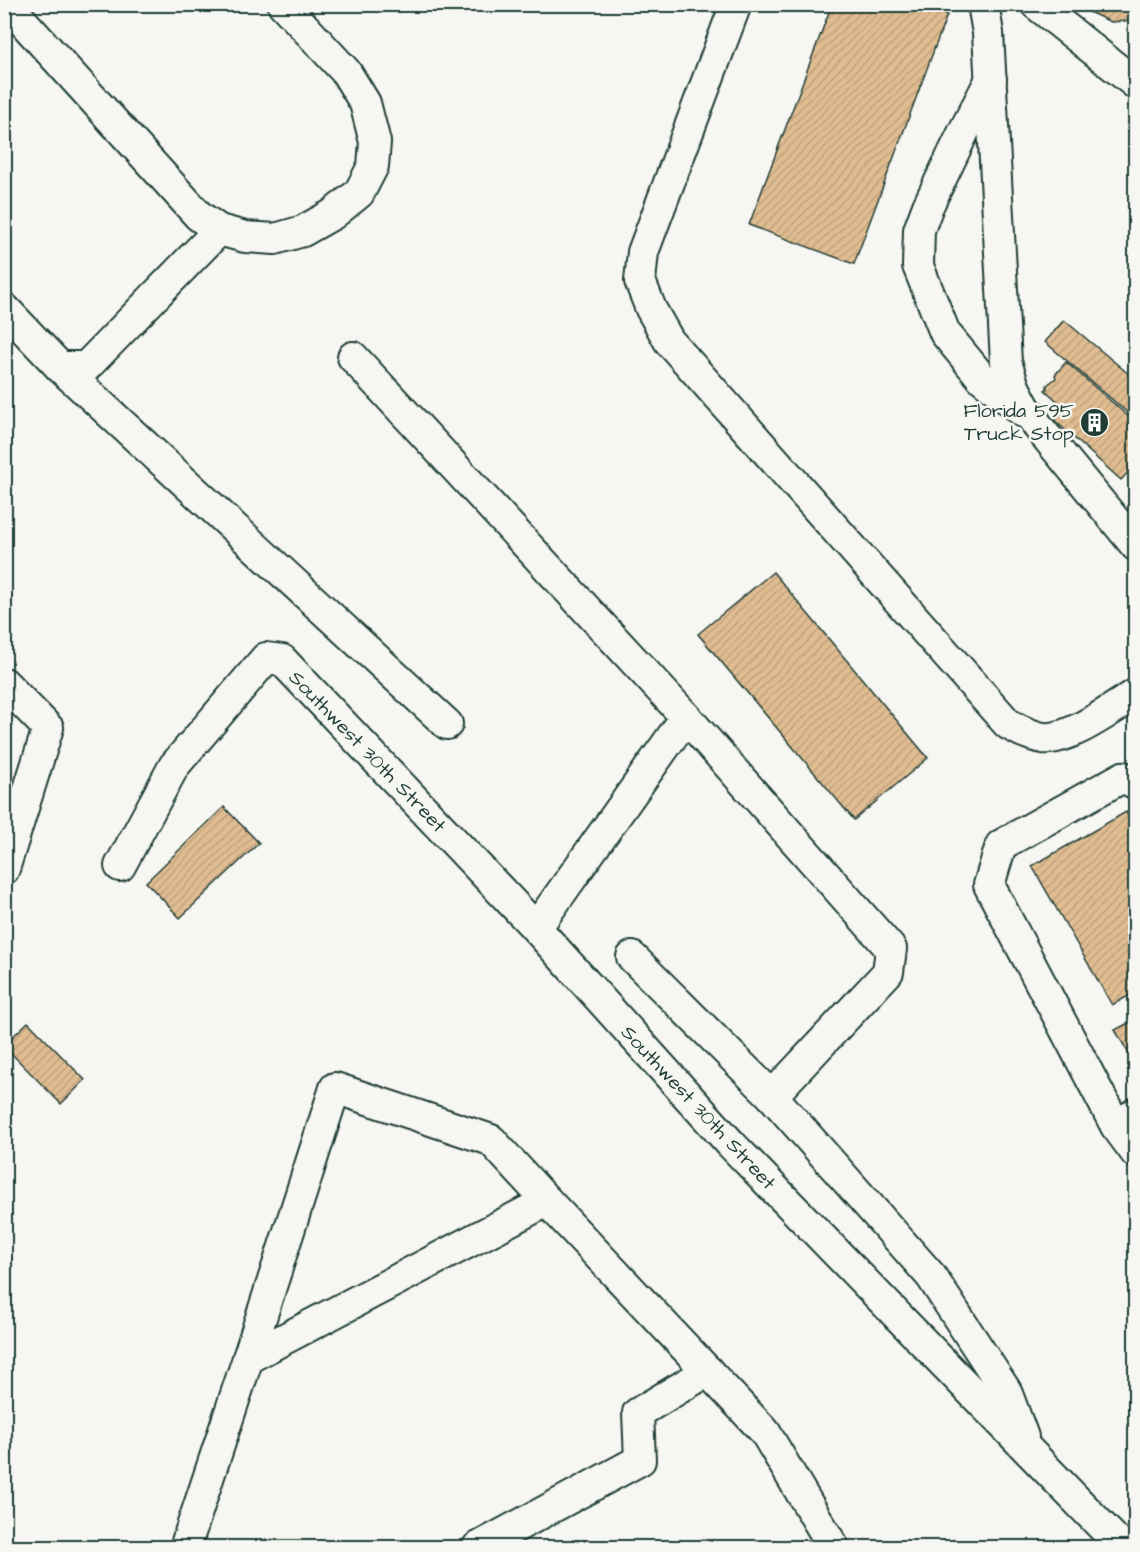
<svg xmlns="http://www.w3.org/2000/svg" width="1140" height="1552" font-family="'Architects Daughter',sans-serif">
  <style>
    .building { fill: url(#building-hatch); stroke: #1f3d34; stroke-width: 1.5 }
    .lines { fill: none; stroke-linecap: round; stroke-linejoin: round }
    .minor-casing { stroke: #1f3d34; stroke-width: 34 }
    .minor { stroke: #f6f6f2; stroke-width: 30 }
    .labels { text-anchor: middle; stroke-width: 5; stroke-linejoin: round; paint-order: stroke }
    .poi-label { font-size: 20px; fill: #1f3d34; stroke: #f6f6f2; text-anchor: end }
    .street-label { font-size: 20px; fill: #1f3d34; stroke: #f6f6f2 }
  </style>
  <defs>
    <pattern id="building-hatch" width="6" height="6" patternUnits="userSpaceOnUse" patternTransform="scale(1.5)"><rect width="6" height="6" fill="#e0bc91"/><path d="M-1 1l2-2M0 6l6-6M5 7l2-2" fill="none" stroke="#c0a27e"/></pattern>
  </defs>
  <rect width="100%" height="100%" fill="#f6f6f2"/>
  <filter id="ink" filterUnits="userSpaceOnUse"><feTurbulence type="fractalNoise" baseFrequency=".0167" numOctaves="2"/><feDisplacementMap in="SourceGraphic" scale="12" xChannelSelector="R" yChannelSelector="G"/><feConvolveMatrix kernelMatrix="1 2 1 2 8 2 1 2 1" color-interpolation-filters="sRGB"/></filter>
  <g filter="url(#ink)">
    <g class="building">
      <path d="M832,4H920L947,15L854,264L749,225Z"/>
      <path d="M1071,4H1136V20L1111,22Z"/>
      <path d="M1064,320L1136,380V401L1130,407L1132,409L1128,413L1045,342Z"/>
      <path d="M1066,362L1136,423V464L1121,480L1054,420L1065,408L1045,390L1047,389V385L1056,378L1055,375Z"/>
      <path d="M773,572L928,758L854,820L698,634Z"/>
      <path d="M224,807L259,843L180,918L146,882Z"/>
      <path d="M1126,812L1136,829V1001L1132,994L1112,1005L1032,866Z"/>
      <path d="M1136,1019V1057L1132,1059L1115,1030Z"/>
      <path d="M28,1022L85,1080L61,1104L4,1046V1045Z"/>
    </g>
    <g class="lines">
      <defs>
        <g id="minor">
          <path d="M7,4L199,216L219,230L245,237L275,239L303,231L333,214L359,193L373,166L375,142L365,103L346,72L283,4"/>
          <path d="M736,4L643,252L640,281L651,309L669,341L1008,724C1019,730 1030,736 1043,738C1069,741 1113,708 1136,694"/>
          <path d="M983,4L988,33L1006,362L1014,387L1024,406L1040,429L1136,546"/>
          <path d="M1036,4L1136,84"/>
          <path d="M991,79L964,131L928,206L919,230L918,266L945,333L982,378L1023,412"/>
          <path d="M4,308L60,367H86L219,230"/>
          <path d="M353,357L686,717L536,928"/>
          <path d="M60,367L447,724"/>
          <path d="M4,683L48,728L4,869"/>
          <path d="M686,717L891,949L888,972L772,1096"/>
          <path d="M1136,784L1123,777L1001,845L989,885L1116,1126L1136,1113"/>
          <path d="M120,866L174,766L266,658L282,660L536,928L731,1144L1123,1548"/>
          <path d="M632,957L772,1096L931,1276L1006,1391L1023,1437"/>
          <path d="M1116,1126L1136,1153"/>
          <path d="M248,1358L547,1201"/>
          <path d="M185,1548L248,1358L335,1088L491,1140L547,1201L765,1432L834,1548"/>
          <path d="M477,1548L640,1460L638,1413L708,1371"/>
        </g>
      </defs>
      <use href="#minor" class="minor-casing"/>
      <use href="#minor" class="minor"/>
    </g>
  </g>
  <defs>
    <symbol id="building-disc" viewBox="-11 -11 22 22"><circle r="9.5" fill="#1f3d34" stroke="#f6f6f2"/><path d="M-4-6H4V6H1V3H-1V6H-4ZM-2.5-4.3h1.7v1.8h-1.7ZM.8-4.3h1.7v1.8H.8ZM-2.5-1h1.7V.8h-1.7ZM.8-1h1.7V.8H.8Z" fill="#fff"/></symbol>
  </defs>
  <g fill-rule="evenodd">
    <use href="#building-disc" x="1078" y="406" width="33" height="33"/>
  </g>
  <g class="labels">
    <g class="poi-label">
      <text x="1074" y="417">Florida 595<tspan x="1074" dy="23">Truck Stop</tspan></text>
    </g>
    <g class="street-label">
      <text transform="translate(368 751) rotate(46)" y="7">Southwest 30th Street</text>
      <text transform="translate(699 1107) rotate(47)" y="7">Southwest 30th Street</text>
    </g>
  </g>
  <rect width="1140" height="1552" fill="none" stroke="#f6f6f2" stroke-width="24"/>
  <rect x="12" y="12" width="1116" height="1528" fill="none" stroke="#1f3d34" stroke-width="2" filter="url(#ink)"/>
</svg>
